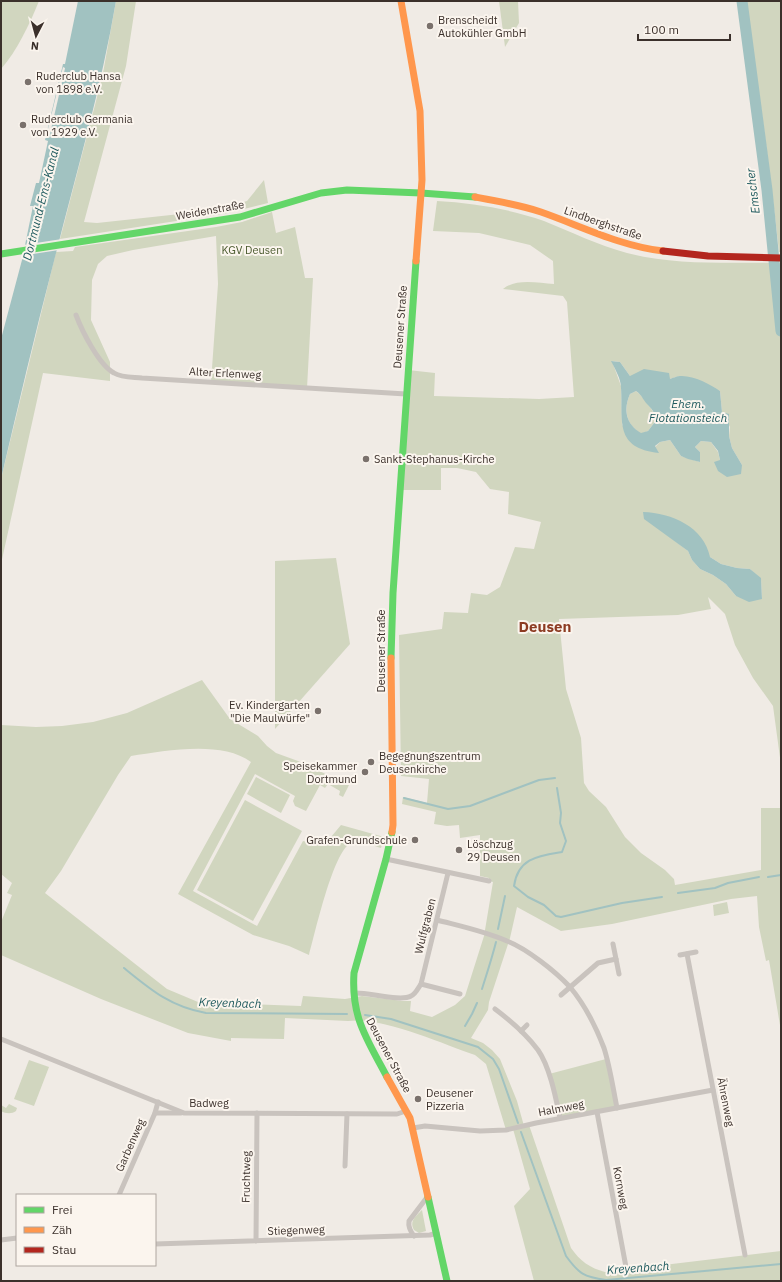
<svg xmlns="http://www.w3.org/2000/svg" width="782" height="1282" font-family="'IBM Plex Sans',sans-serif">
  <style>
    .green { fill: #d1d6bf; fill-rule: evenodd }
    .water { fill: #a1c2c1; fill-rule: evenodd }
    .pier { fill: #f0ebe5 }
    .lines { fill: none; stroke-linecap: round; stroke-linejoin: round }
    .stream { stroke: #a1c2c1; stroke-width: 2 }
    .river { stroke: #a1c2c1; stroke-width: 11 }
    .street { stroke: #c9c3be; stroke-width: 5 }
    .fast { stroke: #63d668; stroke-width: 7 }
    .slow { stroke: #ff974d; stroke-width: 7 }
    .jam { stroke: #b3261e; stroke-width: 7 }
    .poi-dot { fill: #7a716c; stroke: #fbf5ee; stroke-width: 1.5 }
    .labels { text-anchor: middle; stroke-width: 4; stroke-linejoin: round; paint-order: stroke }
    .poi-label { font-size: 11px; fill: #3b302b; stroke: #fbf5ee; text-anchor: start }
    .street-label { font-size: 11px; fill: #3b302b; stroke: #fbf5ee }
    .park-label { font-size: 11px; fill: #4a5a2e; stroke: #fbf5ee }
    .water-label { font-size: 12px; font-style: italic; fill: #1f5a5e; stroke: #fbf5ee }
    .district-label { font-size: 15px; font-weight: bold; fill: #8c3b22; stroke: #fbf5ee }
  </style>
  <rect width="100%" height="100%" fill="#f0ebe5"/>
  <g class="green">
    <path d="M1,1H39C30,23 17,51 1,69Z"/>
    <path d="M116,1H136L126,66L84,222L97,223L217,210L247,201L264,180L268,203L228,213L60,239L95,105L103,73Z"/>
    <path d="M499,1H518L519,23L505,47Z"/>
    <path d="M746,1H781V252H779C770,168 758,85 746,1Z"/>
    <path d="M437,201C473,203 510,209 544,221C571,232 598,245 627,253C677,266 729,262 781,263V765L773,706L753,678L735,645L725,614L708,597L711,609L678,615L559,619L566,689L581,738L584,783L589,791L606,807L625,837L641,853L665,870L674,879L675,885L761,870V808H781V1031L769,960L766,961L759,927L757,896L731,899L612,924L561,931L517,907L510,938L489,1002L488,1010L471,1038L483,1043L492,1050L500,1059L517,1101L524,1126L529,1125L571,1248C580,1261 590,1268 605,1272L781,1251V1281H534L514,1206L530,1189L513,1129L506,1130L486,1064L475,1055C443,1044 381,1016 348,1021L285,1018L284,1039L231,1038V1041L188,1033L101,999L1,955V922L12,895L7,893L12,883L1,874V725L36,727L62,726L93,722L127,713L202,680L230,719L258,736L267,746L276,753L298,761L349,785L343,797L339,795L340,791L328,784L325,788L320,785L306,811L295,806L293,801L295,796L255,774L193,891L257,926L303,841L307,842L311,834L322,840L331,837L341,825L384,837L381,848C373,846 359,839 351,843C333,851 315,934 309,955L289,946L253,935L178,894L251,762C221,740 165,751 131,756L118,775L61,871L45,893L167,989L198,1002L301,1006L303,996L345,999L362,996L403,1001H411L410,1011L432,1017L455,1005L465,996L484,936L493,882L489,881V878L480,876V835L460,838L459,825L447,826L434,824L436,812L402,804L403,797L427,803L429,779L401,776L399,635L442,629L444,612L468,613L471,593L487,595L500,587L515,547L534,549L541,522L508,514L509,492L490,489L476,472L457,468H441V490H399L408,370L435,373L434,396L539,399L574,397L567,302L563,296L503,289C516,278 538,283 554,284L553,261L530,245L479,233L433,231ZM612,361L620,362L630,376L670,379L679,376L720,391L722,412L730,427L729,436L732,448L742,465L720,460L718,452L711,442L701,441L695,447L700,452V462L681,456L670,440L660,442L655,447L658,452L622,425L621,386ZM666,534L710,557L721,564L737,568L750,569L761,579L762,599L736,596L726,584L713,575L700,569L692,560L688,551Z"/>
    <path d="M272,212L276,233L295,227L305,278H313L307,388L211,382L218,284L216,236L133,250L107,256L98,264L92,280L91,320L110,362V381L43,373L1,564V479L56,252L73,251L75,247L216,227L242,222Z"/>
    <path d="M636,391C645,398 652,409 657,419L648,431L641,434C626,424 623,410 630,394Z"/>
    <path d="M336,558L350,644L275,729V561Z"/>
    <path d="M256,777L290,795L281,813L247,794Z"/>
    <path d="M245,800L302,831L253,921L197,890Z"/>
    <path d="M727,902L729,913L714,916L713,905Z"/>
    <path d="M606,1059L617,1108L560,1118L549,1074Z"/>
    <path d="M29,1060L49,1067L34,1106L14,1099Z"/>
    <path d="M9,1104L17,1108L16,1111C12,1114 6,1114 1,1111V1105L6,1108Z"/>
    <path d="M422,1210L426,1231L419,1233L414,1230C409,1221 416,1216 422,1210Z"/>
  </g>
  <g class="water">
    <path d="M78,1H116C101,89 76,174 54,261C35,333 18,406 1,479V339L22,260L33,206H30L36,183H39L48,141L45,140L63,64H65Z"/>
    <path d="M611,361L620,362L630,376L644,369L669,373L670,379C673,378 677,376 680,376C693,375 710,384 720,391L722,412L729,414V436L732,448L742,465L741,474L727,477L718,471L714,462L720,460L718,451L711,442L701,441L695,447L700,452V462L688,459L681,456L670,440L660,442L655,446L659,453C614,448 623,421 621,388C621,379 615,369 611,361ZM636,391C642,395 643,400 647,404C652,409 654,412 657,419L648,431L641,433C626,424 623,410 630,394Z"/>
    <path d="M643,512C672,513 704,527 710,557L721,564L737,568L750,569L761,578L762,599L749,602L736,596L726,584L713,575L700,569L692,560L688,551L644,519Z"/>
  </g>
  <g class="pier">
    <path d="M63,67L65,68L64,73L50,134L47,133Z"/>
    <path d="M62,239L59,250L20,256L23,245Z"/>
  </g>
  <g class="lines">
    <g class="stream">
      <path d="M557,788L561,813L560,823L566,841L562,852C538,856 518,858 514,886L528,897L544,905L556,916L561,917L622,903L662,897"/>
      <path d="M404,798L448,809L470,806L539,780L555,778"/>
      <path d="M768,877L781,875"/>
      <path d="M678,893L715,888L728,883L759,877"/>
      <path d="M498,929L505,896"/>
      <path d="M124,968C151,990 171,1007 206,1013L347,1014"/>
      <path d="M482,989C487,973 492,958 496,942"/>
      <path d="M365,1015L391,1019L478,1047L493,1059L499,1069L518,1123"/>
      <path d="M465,1026L472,1014L477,1003"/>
      <path d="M521,1132L566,1256C579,1274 584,1277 606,1280L781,1264"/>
    </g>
    <path class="river" d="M742,1L767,190L781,331"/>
    <g class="street">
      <path d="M76,315C82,331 99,365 114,373C122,378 133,377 142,378L406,394"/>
      <path d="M386,859L489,881"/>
      <path d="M437,920C460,926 484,931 507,941C527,949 555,971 570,987C585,1005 596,1027 604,1048C610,1067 613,1088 617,1108"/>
      <path d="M613,944L619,974"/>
      <path d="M687,954L745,1255"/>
      <path d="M680,955L696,952"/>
      <path d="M421,984L460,994"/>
      <path d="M354,993C368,992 400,1002 411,996C416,994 418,988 421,984L448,873"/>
      <path d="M561,995L598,963L616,959"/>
      <path d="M495,1009C511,1021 526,1034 538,1050C550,1067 556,1099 560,1118"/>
      <path d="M521,1031L527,1025"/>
      <path d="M1,1039L184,1113L397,1114L406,1111"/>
      <path d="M597,1112L626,1267"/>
      <path d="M155,1113H181"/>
      <path d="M413,1128L425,1126L480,1131L506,1130L536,1123L713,1090"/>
      <path d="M345,1166L347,1114"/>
      <path d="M119,1195L155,1113L158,1102"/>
      <path d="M414,1236C410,1231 408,1227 409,1221L428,1196"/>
      <path d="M1,1240L17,1238"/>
      <path d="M256,1241L257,1113"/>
      <path d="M155,1244L430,1235L437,1233"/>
    </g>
    <g class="fast">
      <path d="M1,254L240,217L321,193L347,190L421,193L475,197"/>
      <path d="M391,658L393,593L416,261"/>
      <path d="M387,1077C367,1039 351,1018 354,973L386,859L392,832"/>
      <path d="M428,1197L447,1281"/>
    </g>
    <g class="slow">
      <path d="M401,1L420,111L422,180L416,261"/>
      <path d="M475,197C497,201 520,205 541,212C581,226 620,246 663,251"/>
      <path d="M391,658L393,825L392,832"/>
      <path d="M387,1077L410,1118L428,1197"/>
    </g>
    <path class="jam" d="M663,251L708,256L781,258"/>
  </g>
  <g class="poi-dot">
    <circle cx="430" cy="26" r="4"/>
    <circle cx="28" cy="82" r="4"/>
    <circle cx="23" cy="125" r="4"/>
    <circle cx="366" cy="459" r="4"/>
    <circle cx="318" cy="711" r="4"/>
    <circle cx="371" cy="762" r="4"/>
    <circle cx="365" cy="772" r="4"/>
    <circle cx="415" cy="840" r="4"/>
    <circle cx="459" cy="850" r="4"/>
    <circle cx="418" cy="1099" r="4"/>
  </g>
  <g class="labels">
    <g class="poi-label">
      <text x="438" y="24">Brenscheidt<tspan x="438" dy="13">Autokühler GmbH</tspan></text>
      <text x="36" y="80">Ruderclub Hansa<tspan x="36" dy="13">von 1898 e.V.</tspan></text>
      <text x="31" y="123">Ruderclub Germania<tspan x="31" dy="13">von 1929 e.V.</tspan></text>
      <text x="374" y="463">Sankt-Stephanus-Kirche</text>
      <text x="310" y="709" text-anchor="end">Ev. Kindergarten<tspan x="310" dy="13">"Die Maulwürfe"</tspan></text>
      <text x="379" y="760">Begegnungszentrum<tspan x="379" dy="13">Deusenkirche</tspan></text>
      <text x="357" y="770" text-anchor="end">Speisekammer<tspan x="357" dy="13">Dortmund</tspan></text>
      <text x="407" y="844" text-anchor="end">Grafen-Grundschule</text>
      <text x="467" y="848">Löschzug<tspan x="467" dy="13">29 Deusen</tspan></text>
      <text x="426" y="1097">Deusener<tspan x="426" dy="13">Pizzeria</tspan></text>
    </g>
    <g class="street-label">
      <text transform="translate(210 210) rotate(-10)" y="4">Weidenstraße</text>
      <text transform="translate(603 223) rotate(19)" y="4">Lindberghstraße</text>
      <text transform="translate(400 327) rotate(-86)" y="4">Deusener Straße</text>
      <text transform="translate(225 373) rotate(3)" y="4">Alter Erlenweg</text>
      <text transform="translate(381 651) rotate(-90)" y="4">Deusener Straße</text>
      <text transform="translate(425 926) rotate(-76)" y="4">Wulfgraben</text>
      <text transform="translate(389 1055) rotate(62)" y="4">Deusener Straße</text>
      <text transform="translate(726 1102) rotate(79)" y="4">Ährenweg</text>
      <text x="209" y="1107">Badweg</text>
      <text transform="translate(561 1108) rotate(-11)" y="4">Halmweg</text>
      <text transform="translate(130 1145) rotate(-66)" y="4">Garbenweg</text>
      <text transform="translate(246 1177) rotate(-89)" y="4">Fruchtweg</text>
      <text transform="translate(621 1188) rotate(79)" y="4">Kornweg</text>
      <text transform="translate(296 1230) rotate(-2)" y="4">Stiegenweg</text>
    </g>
    <g class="park-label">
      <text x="252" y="254">KGV Deusen</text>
    </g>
    <g class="water-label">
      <text transform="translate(753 191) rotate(-97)" y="4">Emscher</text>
      <text transform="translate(41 204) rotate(-76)" y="4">Dortmund-Ems-Kanal</text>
      <text x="688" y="408">Ehem.<tspan x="688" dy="14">Flotationsteich</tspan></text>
      <text transform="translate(230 1003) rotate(2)" y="4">Kreyenbach</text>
      <text transform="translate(638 1268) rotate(-4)" y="4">Kreyenbach</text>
    </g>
    <g class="district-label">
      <text x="545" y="632">Deusen</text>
    </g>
  </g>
  <rect width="782" height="1282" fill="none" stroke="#3b302b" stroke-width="4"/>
  <rect x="16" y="1194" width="140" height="72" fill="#fbf5ee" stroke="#aea6a0"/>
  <rect x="24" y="1207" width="20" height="6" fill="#63d668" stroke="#aea6a0"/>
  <text x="52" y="1214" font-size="12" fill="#3b302b">Frei</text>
  <rect x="24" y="1227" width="20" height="6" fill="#ff974d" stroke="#aea6a0"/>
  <text x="52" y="1234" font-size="12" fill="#3b302b">Zäh</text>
  <rect x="24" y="1247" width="20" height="6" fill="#b3261e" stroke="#aea6a0"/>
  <text x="52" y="1254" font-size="12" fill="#3b302b">Stau</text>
  <g transform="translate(36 36) rotate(186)" stroke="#fbf5ee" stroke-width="3" paint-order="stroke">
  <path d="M0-3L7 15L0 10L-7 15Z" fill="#3b302b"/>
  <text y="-6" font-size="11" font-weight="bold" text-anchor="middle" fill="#3b302b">N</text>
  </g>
  <path d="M638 34v6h92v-6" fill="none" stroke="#3b302b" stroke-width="2"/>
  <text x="644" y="34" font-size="12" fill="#3b302b" stroke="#fbf5ee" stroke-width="3" paint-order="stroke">100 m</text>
</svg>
